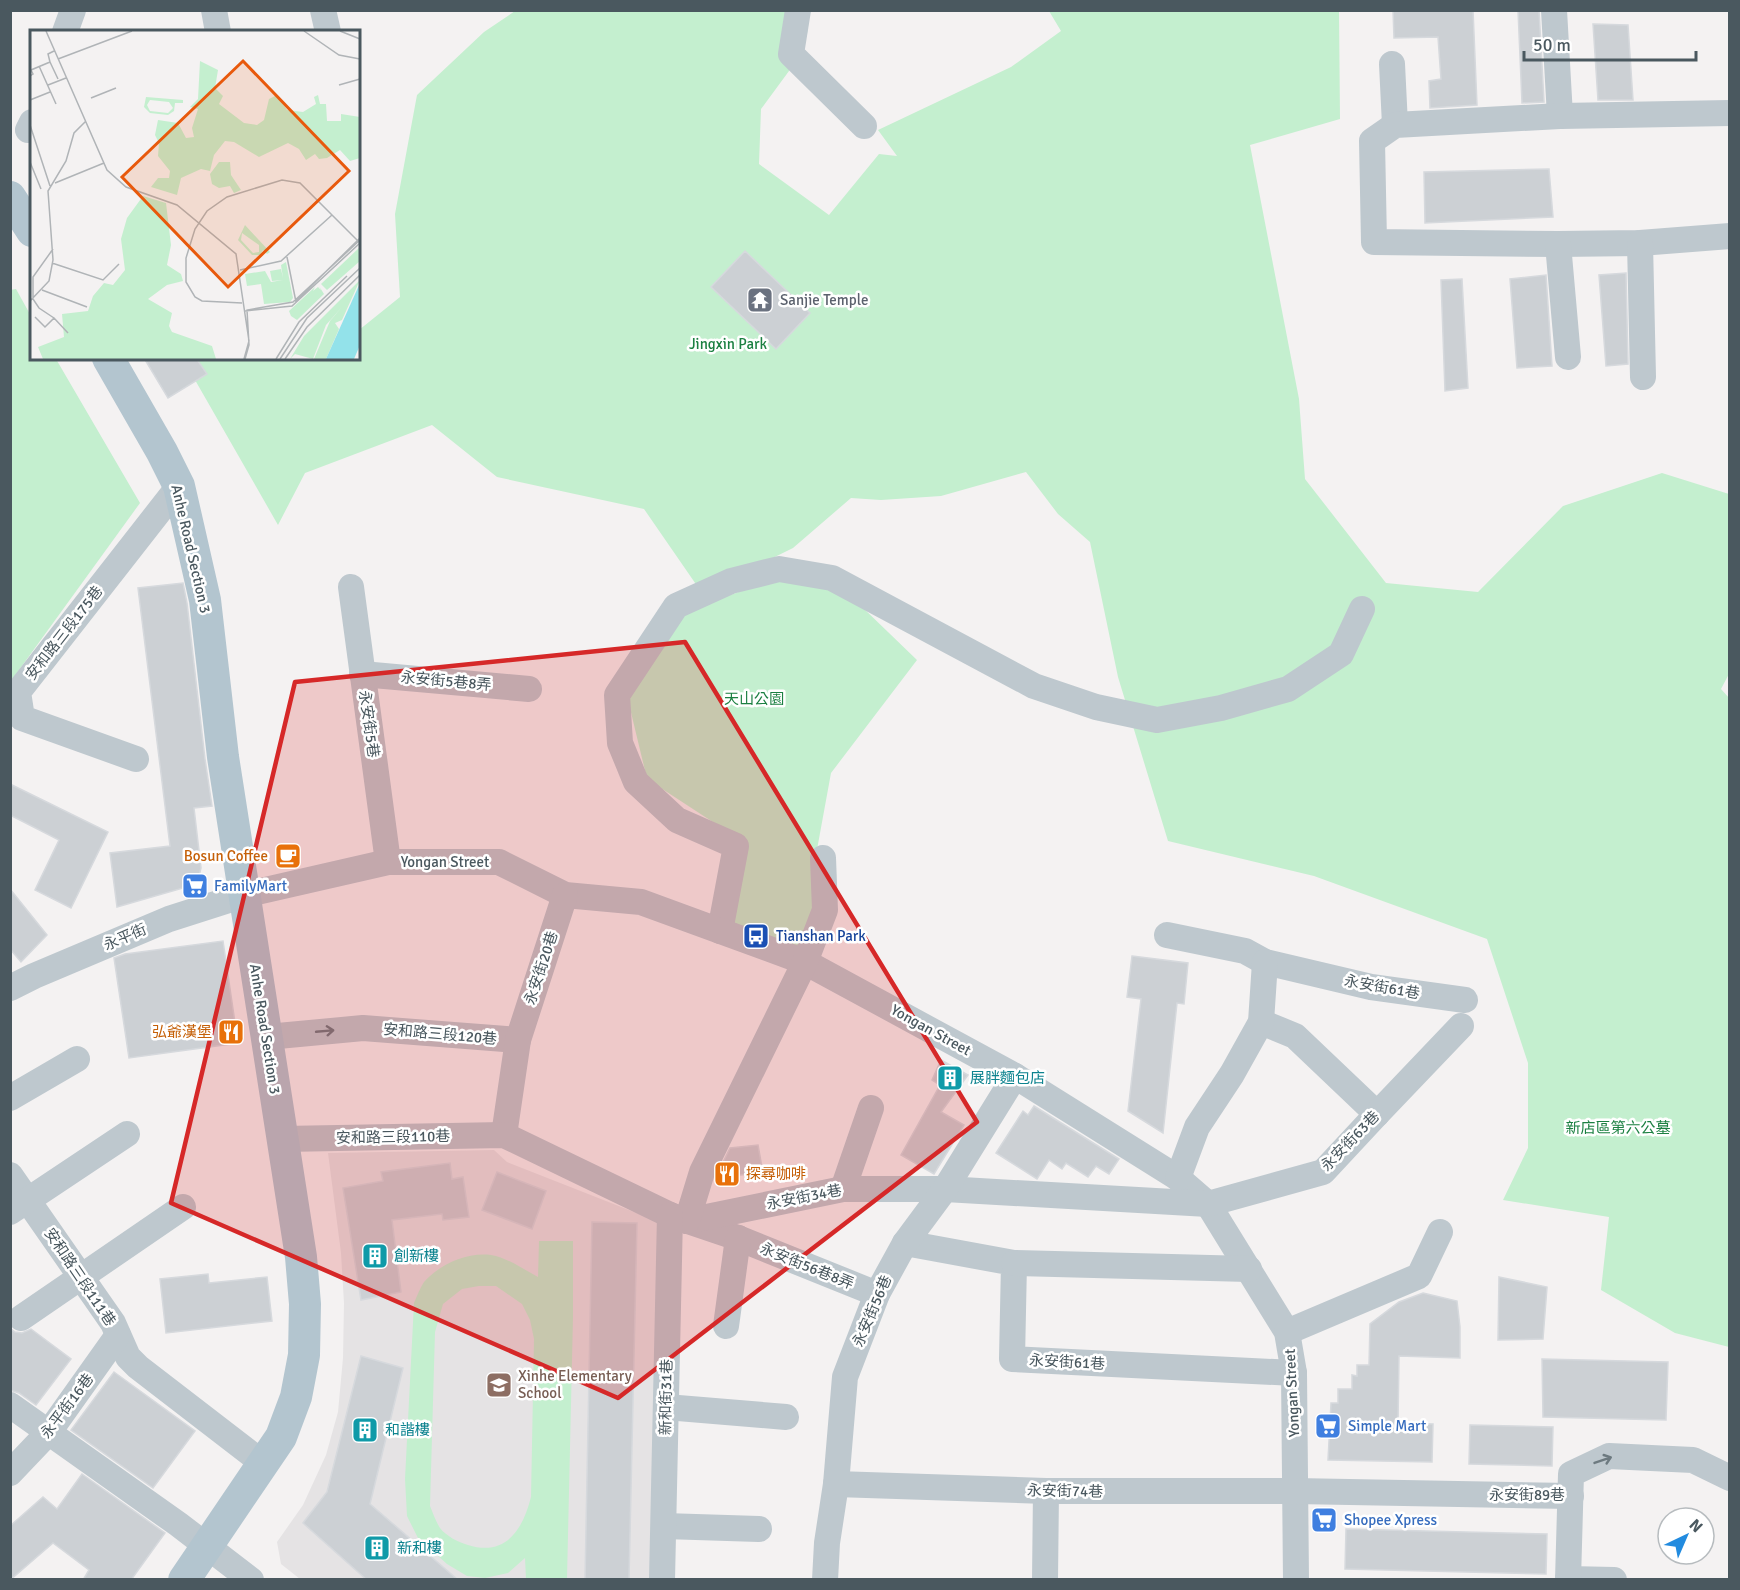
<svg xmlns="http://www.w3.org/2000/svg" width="1740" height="1590" font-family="Signika,'Noto Sans TC',sans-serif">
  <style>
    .education { fill: #e5e3e4 }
    .green { fill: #c4efcf; fill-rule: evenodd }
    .building { fill: #ccd0d4; stroke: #d6d9dd; stroke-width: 1.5 }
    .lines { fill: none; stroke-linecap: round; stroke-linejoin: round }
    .minor { stroke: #bec8ce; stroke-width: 26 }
    .major { stroke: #b3c5cf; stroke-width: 32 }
    .oneway { stroke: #6d7a80 }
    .marked { fill: #d62828; fill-opacity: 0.2; stroke: #d62828; stroke-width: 4.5; stroke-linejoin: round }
    .labels { text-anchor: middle; stroke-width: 5; stroke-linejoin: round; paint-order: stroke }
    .worship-label { font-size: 15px; fill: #5b616d; stroke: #fff; text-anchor: start }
    .park-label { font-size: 15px; fill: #1c8042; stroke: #fff }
    .street-label { font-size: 15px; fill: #4a585f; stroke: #fff }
    .food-label { font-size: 15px; fill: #c56008; stroke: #fff; text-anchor: end }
    .shop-label { font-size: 15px; fill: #366cbe; stroke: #fff; text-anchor: start }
    .transit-label { font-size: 15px; fill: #164399; stroke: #fff; text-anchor: start }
    .culture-label { font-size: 15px; fill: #0d838f; stroke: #fff; text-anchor: start }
    .education-label { font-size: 15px; fill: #785e54; stroke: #fff; text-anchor: start }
    .inset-road { fill: none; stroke: #b0b4b7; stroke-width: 1.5 }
    .view { fill: #e8590c; fill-opacity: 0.15; stroke: #e8590c; stroke-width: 3 }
    .inset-edge { fill: none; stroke: #4a585f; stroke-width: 3 }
  </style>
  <rect width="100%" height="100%" fill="#f4f2f2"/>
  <path class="education" d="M494,1150L507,1162L662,1223L652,1579H300L281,1564L277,1542L303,1505L326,1455L338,1412L343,1358L344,1303L341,1253L328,1153Z"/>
  <g class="green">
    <path d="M515,11H810L807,34L800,56L761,109L759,164L829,215L879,154L897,156L878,130L1011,67L1061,31L1049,11H1339L1340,119L1250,145L1299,399L1305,479L1386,583L1478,592L1563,506L1662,473L1729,494L1730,672L1721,689L1730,699L1729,1347L1675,1333L1601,1290L1609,1217L1503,1200L1528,1148V1063L1487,939L1314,876L1168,841L1118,677L1090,542L1058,514L1026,472L941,496L881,500L851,498L793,548L702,593L644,509L497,477L432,425L305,473L278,525L183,359L358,358L359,330L400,297L395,214L417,95L484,32Z"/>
    <path d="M16,289L31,316L32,358L56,359L140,503L11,681L10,290Z"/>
    <path d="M779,578L828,586L860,605L917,660L831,773L816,855L824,896L797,952L728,925L745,843L647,779L628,700L684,611Z"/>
    <path d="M539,1241H573V1317L567,1579H526L525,1558L508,1573L485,1578L467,1576L447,1564L418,1538L407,1516L405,1479L414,1303C417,1296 420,1288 424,1282C440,1264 467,1252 491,1255C508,1258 523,1269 538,1277ZM479,1286H496L522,1304L530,1320L534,1339L531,1497C523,1529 506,1557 468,1545C458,1542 446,1536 440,1528C436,1522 433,1513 430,1506L435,1332L443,1304L462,1289Z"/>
  </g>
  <g class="building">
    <path d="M1393,10H1473L1477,105L1430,108L1429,81L1441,79L1438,37L1394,38Z"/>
    <path d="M1518,10H1539L1544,102L1522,103Z"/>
    <path d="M1593,24L1628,25L1633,100H1598Z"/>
    <path d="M1549,169L1553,217L1425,223L1424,172Z"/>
    <path d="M745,251L810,313L776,349L711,287Z"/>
    <path d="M1626,273L1628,364L1606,366L1599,275Z"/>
    <path d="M1546,275L1552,366L1517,368L1510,279Z"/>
    <path d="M1462,279L1468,388L1445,391L1441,280Z"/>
    <path d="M144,358H196L207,374L168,398Z"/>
    <path d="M183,583L187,603L205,759L212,806L194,808L201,868L197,884L117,907L110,853L170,846L138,588Z"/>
    <path d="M10,784L108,832L71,908L35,890L59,840L10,815Z"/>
    <path d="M10,889L47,935L21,962L10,949Z"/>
    <path d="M223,941L238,1043L129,1058L114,958L125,954Z"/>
    <path d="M1132,956L1188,963L1184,1004L1177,1003L1163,1133L1128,1111L1141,999L1127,997Z"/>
    <path d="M941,1060L968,1075L941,1112L964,1125L934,1174L901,1155L940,1085L932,1080Z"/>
    <path d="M1034,1106L1119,1159L1109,1174L1096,1166L1088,1177L1066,1163L1062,1169L1049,1160L1037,1179L996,1153L1023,1111L1028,1115Z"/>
    <path d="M758,1145L763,1173L716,1177L730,1148Z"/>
    <path d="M450,1163L452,1179L463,1177L469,1217L443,1220L442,1214L392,1220L401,1292L361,1300L343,1188L383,1181L381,1172Z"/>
    <path d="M497,1172L546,1191L532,1229L482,1210Z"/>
    <path d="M592,1222L637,1223L629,1580H585Z"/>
    <path d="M208,1274L209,1283L267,1277L272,1321L166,1333L160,1279Z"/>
    <path d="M1499,1277L1547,1287L1543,1339L1498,1340Z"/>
    <path d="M1423,1293L1457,1301L1460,1327V1358L1399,1356L1398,1423L1433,1424L1432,1462L1328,1460L1331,1403H1338V1389H1352V1375L1357,1376V1365H1369L1370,1324L1399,1302Z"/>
    <path d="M10,1328L15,1332L22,1333L31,1329L71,1359L36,1405L19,1393L10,1390Z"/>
    <path d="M361,1356L403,1368L370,1504L458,1580H367L303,1523L327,1492Z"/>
    <path d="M1542,1359L1668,1362L1666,1420L1543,1417Z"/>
    <path d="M114,1372L195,1431L153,1488L71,1430Z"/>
    <path d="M1470,1425L1553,1427L1552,1466L1469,1464Z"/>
    <path d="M82,1474L165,1533L131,1580H83L89,1570L53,1543L10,1580V1526L43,1497L57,1509Z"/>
    <path d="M1346,1529L1547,1534L1546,1574L1345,1569Z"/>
  </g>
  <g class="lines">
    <g class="minor">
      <path d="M214,10L218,32"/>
      <path d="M323,10L328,32"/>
      <path d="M798,10L791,54L864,126"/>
      <path d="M1554,10L1560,116"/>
      <path d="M65,32L73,10"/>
      <path d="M1392,64L1395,125"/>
      <path d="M1730,113L1560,116L1395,125L1372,141L1374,242L1558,244L1640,243L1730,236"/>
      <path d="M28,130L32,122"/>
      <path d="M1640,243L1643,377"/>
      <path d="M1558,244L1568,357"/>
      <path d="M351,587L388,862"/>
      <path d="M362,674L529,689"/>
      <path d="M136,759L22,718L18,692L179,486"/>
      <path d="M720,931L736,846L677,820L636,782L620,743L617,695L676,606L731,581L779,569L832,578L1034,686L1096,707L1157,720L1221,708L1288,689L1341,654L1362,609"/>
      <path d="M1167,935L1245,951L1265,962L1371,987L1465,1000"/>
      <path d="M10,988L34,976L169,919L244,895L388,862H499L565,895L641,902L805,962L1015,1076L1178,1178L1208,1204L1287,1332L1294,1373L1296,1580"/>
      <path d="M1261,1022L1295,1036L1377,1114"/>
      <path d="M267,1037L363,1028L518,1040"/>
      <path d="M10,1098L77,1059"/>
      <path d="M504,1135L518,1040L565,895"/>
      <path d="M283,1139L504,1135L670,1215L738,1238L877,1294"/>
      <path d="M10,1175L113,1323L128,1357L138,1367L264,1464"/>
      <path d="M1178,1178L1197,1127L1232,1074L1261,1022L1265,962"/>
      <path d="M843,1189L871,1108"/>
      <path d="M10,1212L127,1134"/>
      <path d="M687,1221L843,1189H945L1208,1204L1323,1172L1377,1114L1461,1026"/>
      <path d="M687,1221L702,1172L805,962L825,910L823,858"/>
      <path d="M905,1243L1014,1263L1012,1359L1294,1373"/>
      <path d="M1014,1263L1249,1269"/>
      <path d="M21,1318L183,1207"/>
      <path d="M726,1326L738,1238"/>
      <path d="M1287,1332L1419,1276L1440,1232"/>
      <path d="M10,1405L178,1524L251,1580"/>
      <path d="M666,1407L786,1417"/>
      <path d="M10,1473L49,1432L118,1335"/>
      <path d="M836,1484L1046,1491H1295L1571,1496"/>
      <path d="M664,1526L759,1529"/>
      <path d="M1568,1579L1614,1580"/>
      <path d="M662,1580L670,1215"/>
      <path d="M825,1580L827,1543L836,1484L845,1377L877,1294L905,1243L945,1189L1015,1076"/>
      <path d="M1045,1580L1046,1491"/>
      <path d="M1568,1580L1571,1474L1609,1456L1693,1460L1730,1478"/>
    </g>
    <g class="major">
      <path d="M10,197L32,231"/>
      <path d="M108,358L162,452L179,486L205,600L223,757L301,1257L305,1304L304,1355L296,1397L281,1437L184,1580"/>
    </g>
  </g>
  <defs><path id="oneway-shaft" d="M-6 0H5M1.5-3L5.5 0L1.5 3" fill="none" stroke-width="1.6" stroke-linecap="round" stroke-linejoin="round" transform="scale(1.5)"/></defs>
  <g class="oneway">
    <use href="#oneway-shaft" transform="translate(325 1031) rotate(-5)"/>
    <use href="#oneway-shaft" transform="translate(1603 1460) rotate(-19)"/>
  </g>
  <path class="marked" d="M685,642L977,1122L618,1398L171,1203L295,682Z"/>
  <defs>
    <symbol id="temple-square" viewBox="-11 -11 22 22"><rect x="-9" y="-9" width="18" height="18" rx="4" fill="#6b7280" stroke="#fff"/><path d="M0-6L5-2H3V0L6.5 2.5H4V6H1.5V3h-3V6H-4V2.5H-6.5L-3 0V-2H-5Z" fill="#fff"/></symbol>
    <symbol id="cafe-square" viewBox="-11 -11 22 22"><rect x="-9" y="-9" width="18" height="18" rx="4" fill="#e8710a" stroke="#fff"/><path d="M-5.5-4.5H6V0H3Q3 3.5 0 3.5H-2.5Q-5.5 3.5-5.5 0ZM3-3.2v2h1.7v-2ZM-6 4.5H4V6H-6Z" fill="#fff"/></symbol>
    <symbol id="supermarket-square" viewBox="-11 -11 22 22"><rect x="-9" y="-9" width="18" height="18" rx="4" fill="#3f7fe0" stroke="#fff"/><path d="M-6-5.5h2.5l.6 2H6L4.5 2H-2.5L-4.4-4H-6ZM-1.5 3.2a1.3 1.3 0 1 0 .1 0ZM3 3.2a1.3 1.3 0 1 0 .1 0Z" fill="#fff"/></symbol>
    <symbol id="bus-square" viewBox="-11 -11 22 22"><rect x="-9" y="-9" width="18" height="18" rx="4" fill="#1a4fb4" stroke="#fff"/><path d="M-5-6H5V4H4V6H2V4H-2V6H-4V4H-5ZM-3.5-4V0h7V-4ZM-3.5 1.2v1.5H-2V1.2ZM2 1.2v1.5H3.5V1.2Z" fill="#fff"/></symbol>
    <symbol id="restaurant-square" viewBox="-11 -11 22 22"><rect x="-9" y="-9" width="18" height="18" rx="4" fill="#e8710a" stroke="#fff"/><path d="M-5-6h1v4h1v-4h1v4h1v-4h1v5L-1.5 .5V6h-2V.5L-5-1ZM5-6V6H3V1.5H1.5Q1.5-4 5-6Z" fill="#fff"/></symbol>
    <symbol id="building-square" viewBox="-11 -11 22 22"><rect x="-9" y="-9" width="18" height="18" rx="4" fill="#0f9aa8" stroke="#fff"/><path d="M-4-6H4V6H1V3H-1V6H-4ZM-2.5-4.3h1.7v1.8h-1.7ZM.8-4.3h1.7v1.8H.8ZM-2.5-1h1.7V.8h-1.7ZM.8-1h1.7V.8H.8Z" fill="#fff"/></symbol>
    <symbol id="school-square" viewBox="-11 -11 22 22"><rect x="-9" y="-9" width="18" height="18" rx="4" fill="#8d6e63" stroke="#fff"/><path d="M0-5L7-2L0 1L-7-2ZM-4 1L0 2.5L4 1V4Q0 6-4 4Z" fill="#fff"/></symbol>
  </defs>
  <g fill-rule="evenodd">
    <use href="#temple-square" x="745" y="285" width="30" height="30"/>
    <use href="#cafe-square" x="273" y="841" width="30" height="30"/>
    <use href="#supermarket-square" x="180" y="871" width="30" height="30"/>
    <use href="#bus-square" x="741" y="921" width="30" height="30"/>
    <use href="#restaurant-square" x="216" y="1017" width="30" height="30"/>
    <use href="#building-square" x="935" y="1063" width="30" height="30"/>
    <use href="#restaurant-square" x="712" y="1159" width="30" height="30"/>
    <use href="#building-square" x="360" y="1241" width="30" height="30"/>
    <use href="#school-square" x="484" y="1370" width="30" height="30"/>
    <use href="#supermarket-square" x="1313" y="1411" width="30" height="30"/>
    <use href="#building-square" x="350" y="1415" width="30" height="30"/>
    <use href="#supermarket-square" x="1309" y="1505" width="30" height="30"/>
    <use href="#building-square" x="362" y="1533" width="30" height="30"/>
  </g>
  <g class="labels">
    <g class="worship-label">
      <text x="780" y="305">Sanjie Temple</text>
    </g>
    <g class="park-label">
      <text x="728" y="349">Jingxin Park</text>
      <text x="754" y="704">天山公園</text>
      <text x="1618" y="1133">新店區第六公墓</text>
    </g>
    <g class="street-label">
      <text transform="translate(191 549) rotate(77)" y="5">Anhe Road Section 3</text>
      <text transform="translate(64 633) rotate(-52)" y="5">安和路三段175巷</text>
      <text transform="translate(446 681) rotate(5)" y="5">永安街5巷8弄</text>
      <text transform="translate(369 724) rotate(82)" y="5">永安街5巷</text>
      <text x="445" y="867">Yongan Street</text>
      <text transform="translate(125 937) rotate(-23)" y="5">永平街</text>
      <text transform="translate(541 968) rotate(-72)" y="5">永安街20巷</text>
      <text transform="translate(1382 987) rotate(10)" y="5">永安街61巷</text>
      <text transform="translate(265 1029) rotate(81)" y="5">Anhe Road Section 3</text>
      <text transform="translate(931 1030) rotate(29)" y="5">Yongan Street</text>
      <text transform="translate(440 1034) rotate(5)" y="5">安和路三段120巷</text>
      <text transform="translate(393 1137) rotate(-1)" y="5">安和路三段110巷</text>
      <text transform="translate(1350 1141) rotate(-46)" y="5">永安街63巷</text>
      <text transform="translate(804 1197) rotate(-11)" y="5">永安街34巷</text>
      <text transform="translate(807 1266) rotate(22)" y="5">永安街56巷8弄</text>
      <text transform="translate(80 1277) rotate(56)" y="5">安和路三段111巷</text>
      <text transform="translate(872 1311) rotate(-67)" y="5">永安街56巷</text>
      <text transform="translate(1067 1362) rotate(3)" y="5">永安街61巷</text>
      <text transform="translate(1292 1393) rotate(-93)" y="5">Yongan Street</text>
      <text transform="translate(666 1397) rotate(-89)" y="5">新和街31巷</text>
      <text transform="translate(67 1406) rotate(-53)" y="5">永平街16巷</text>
      <text transform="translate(1065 1491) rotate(1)" y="5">永安街74巷</text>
      <text x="1527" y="1500">永安街89巷</text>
    </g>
    <g class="food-label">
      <text x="268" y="861">Bosun Coffee</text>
      <text x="212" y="1037">弘爺漢堡</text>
      <text x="746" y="1179" text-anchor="start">探尋咖啡</text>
    </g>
    <g class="shop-label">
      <text x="214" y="891">FamilyMart</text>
      <text x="1348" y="1431">Simple Mart</text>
      <text x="1344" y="1525">Shopee Xpress</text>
    </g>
    <g class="transit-label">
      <text x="776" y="941">Tianshan Park</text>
    </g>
    <g class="culture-label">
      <text x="970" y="1083">展胖麵包店</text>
      <text x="394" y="1261">創新樓</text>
      <text x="385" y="1435">和諧樓</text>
      <text x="397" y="1553">新和樓</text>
    </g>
    <g class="education-label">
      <text x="518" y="1381">Xinhe Elementary<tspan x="518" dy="17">School</tspan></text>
    </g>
  </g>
  <g transform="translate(30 30)">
    <rect width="330" height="330" fill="#f4f2f2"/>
    <path d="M170,31L188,40L185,58L193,66L189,74L214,93L227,95L234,90L239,69L247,65L257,80L273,82L286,74L284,67L288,65L290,74H296L297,91H311V84L330,87V128L320,131L310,120L297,128L289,129L285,124L276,130L269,119L258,113L229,127L204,112L195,111L184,125L180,141L171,139L151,148L147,165L121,157L128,148H139L140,141L128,126L129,113L125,105L128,90L148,93L156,108L164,107L162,98L168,79L160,77L168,69ZM116,67L153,70V73H145L144,81L138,85L120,83L114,77ZM120,70L139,72L143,78L138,83L120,81L117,75ZM189,132H200L201,145L211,160L204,163L200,156L189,158L182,154L180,144ZM113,166L136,173L141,215L137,235L151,244L153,251L137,255L118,269L142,283L139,296L142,302L182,316L186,329H13L8,317L34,307L32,284L58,281L63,266L74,253L83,255L95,240L91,209L97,188ZM215,195L240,222L237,224L233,220L230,225H222L208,210ZM212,203L229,215V222L223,223L211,210ZM330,217V231L297,260L291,254ZM256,232L263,268L260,272L234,274L231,254L217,256L215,244L235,241L241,252L253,250L242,251L240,241L251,239L253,248L251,235ZM330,250L312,290L305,293L309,299L296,329H284L300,291L312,277L296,295L283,329L265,324L260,329L274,306ZM289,256L294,264L267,290L261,286L259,281L285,257L283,261L288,257L291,260Z" fill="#c4efcf" fill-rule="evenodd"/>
    <path d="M330,253V315L324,329H296Z" fill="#93e2ea"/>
    <path class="inset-road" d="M16,1L77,140L96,157L147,175L206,224L219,311L214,329M274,1L309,25L330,29M310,1L330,9M28,29L102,1M20,32L28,49M9,36L26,74M0,46L3,44L1,40L20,32L18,24L24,21M18,55L36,48M309,55L330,49M61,68L86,58M0,70L20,62M0,95L20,156M0,132L11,159M25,153L74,133M257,227L266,272M22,233L73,250L89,234M210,240L251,231L302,185M12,260L57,277M0,271L19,251L23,230L18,161L36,131L44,103L56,91M266,271L330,208M212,273L172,271L165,267L156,252V228L165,199L177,181L197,167L252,150L270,153L330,213M215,281L262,276L330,213M5,287L15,297L24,288L9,278L3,269V247L23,219M24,288L38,303M215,329L219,315L217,280L263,272L330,210M246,329L269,292L317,246M250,329L277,288L330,238M255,329L277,297L330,245"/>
    <path class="view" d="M213,31L319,141L198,257L92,147Z"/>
    <rect width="330" height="330" class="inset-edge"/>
  </g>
  <rect width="1740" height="1590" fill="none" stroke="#4a585f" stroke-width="24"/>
  <g transform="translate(1686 1536) rotate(44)"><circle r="28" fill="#ffffff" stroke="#b7bcbf" stroke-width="1.5"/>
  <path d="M0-4.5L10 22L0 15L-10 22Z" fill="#228bdf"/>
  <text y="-9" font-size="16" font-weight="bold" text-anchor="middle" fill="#4a585f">N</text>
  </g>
  <path d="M1524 51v9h172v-9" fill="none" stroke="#4a585f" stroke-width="3"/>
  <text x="1533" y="51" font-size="18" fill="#4a585f" stroke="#ffffff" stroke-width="4.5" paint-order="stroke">50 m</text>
</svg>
